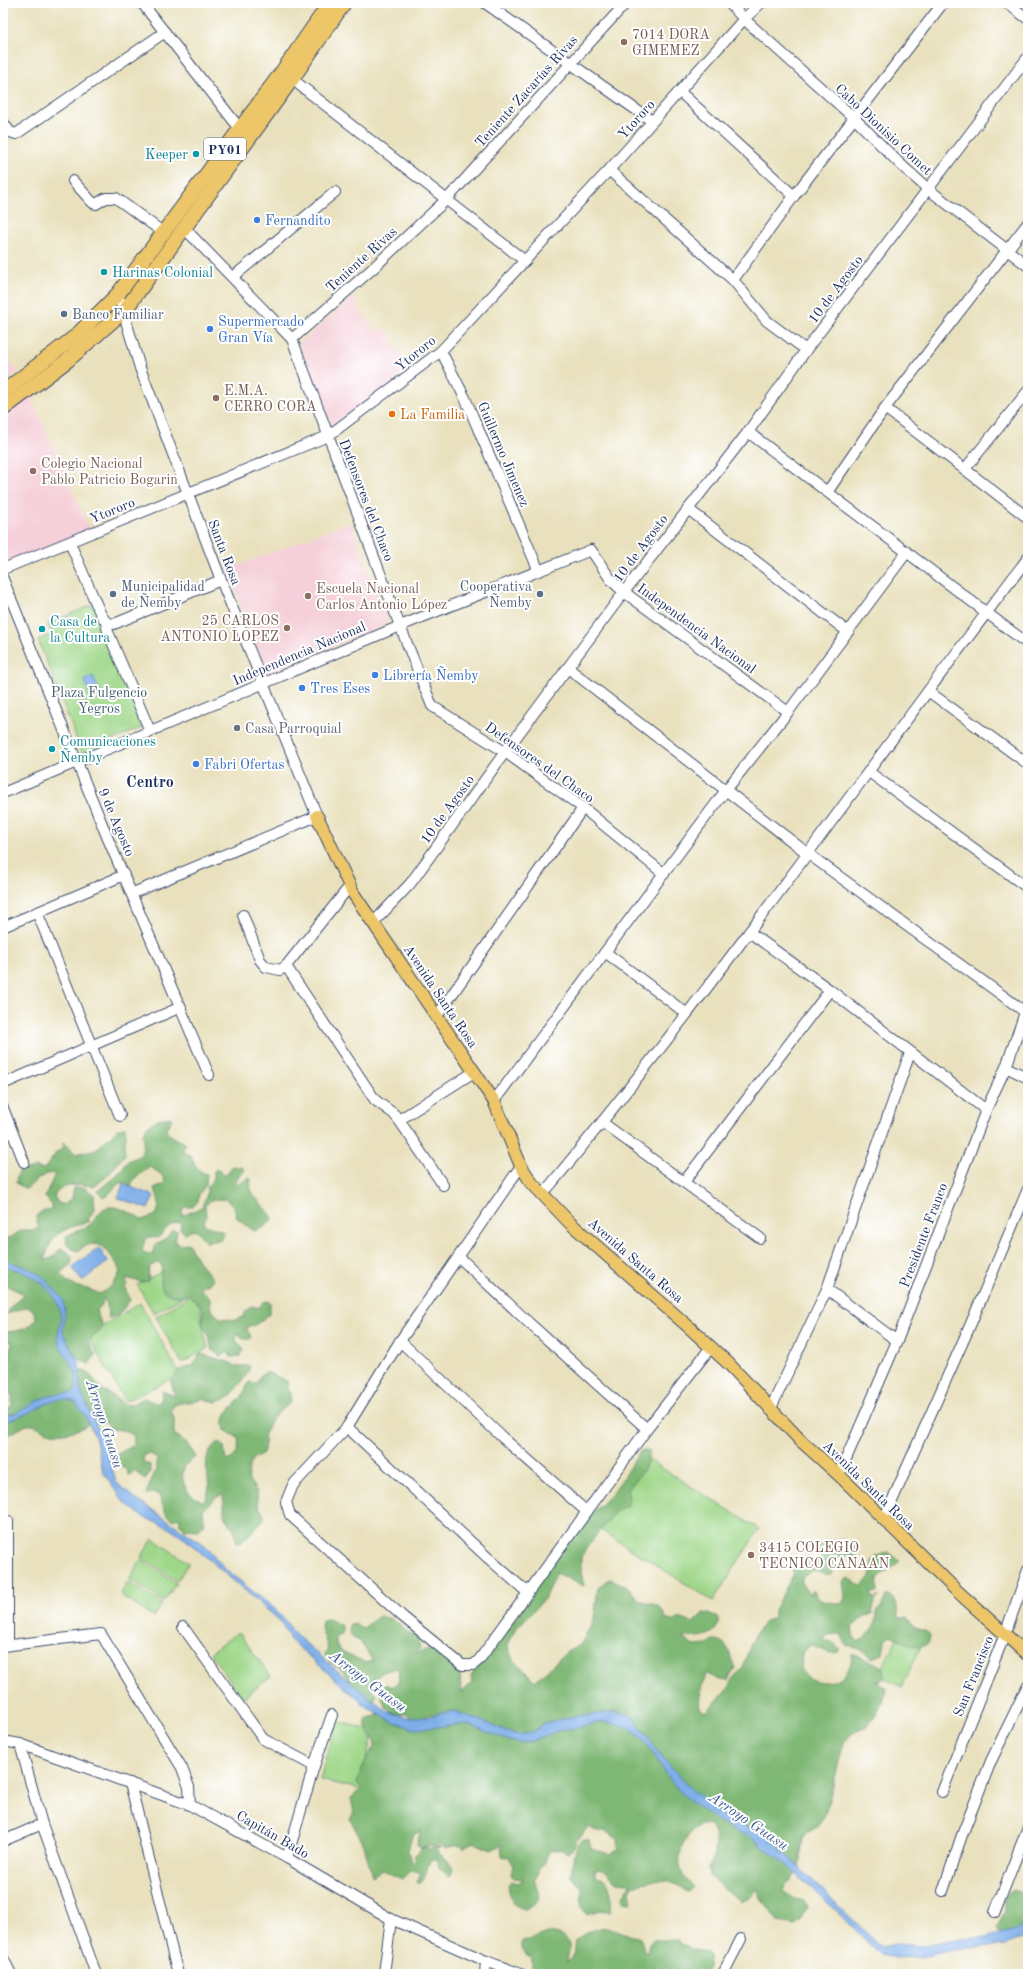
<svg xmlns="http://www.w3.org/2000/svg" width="1031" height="1977" font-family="'Old Standard TT',serif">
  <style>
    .built { fill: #f5cfd9 }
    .green { fill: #9fd789; stroke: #5d8374 }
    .forest { fill: #7fb875; stroke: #4d746a }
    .water { fill: #7eaee9; stroke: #4c6ea4 }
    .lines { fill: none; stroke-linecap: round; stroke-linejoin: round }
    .minor-casing { stroke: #3a4a6c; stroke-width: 12 }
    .major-casing { stroke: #3a4a6c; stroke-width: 14 }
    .highway-casing { stroke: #3a4a6c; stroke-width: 16 }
    .minor { stroke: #fff; stroke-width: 10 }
    .major { stroke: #ecc669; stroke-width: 12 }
    .highway { stroke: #ecc669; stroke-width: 14 }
    .education-dot { fill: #8d6e63; stroke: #fff; stroke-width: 1.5 }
    .culture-dot { fill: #0f9aa8; stroke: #fff; stroke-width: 1.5 }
    .shop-dot { fill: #3f7fe0; stroke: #fff; stroke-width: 1.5 }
    .service-dot { fill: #5c6f8a; stroke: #fff; stroke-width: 1.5 }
    .food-dot { fill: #e8710a; stroke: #fff; stroke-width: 1.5 }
    .worship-dot { fill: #6b7280; stroke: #fff; stroke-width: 1.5 }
    .labels { text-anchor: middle; stroke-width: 4; stroke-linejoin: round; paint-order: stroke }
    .shield { fill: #fff; stroke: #5f6d8e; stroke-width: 1 }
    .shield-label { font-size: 13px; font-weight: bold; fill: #1b2f5e }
    .education-label { font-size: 14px; fill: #785e54; stroke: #fff; text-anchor: start }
    .street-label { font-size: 14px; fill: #1b2f5e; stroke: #fff }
    .culture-label { font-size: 14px; fill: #0d838f; stroke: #fff; text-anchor: start }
    .shop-label { font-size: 14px; fill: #366cbe; stroke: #fff; text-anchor: start }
    .service-label { font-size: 14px; fill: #4e5e75; stroke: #fff; text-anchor: start }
    .food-label { font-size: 14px; fill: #c56008; stroke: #fff; text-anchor: start }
    .park-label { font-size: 14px; fill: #43616b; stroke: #fff }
    .worship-label { font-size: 14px; fill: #5b616d; stroke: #fff; text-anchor: start }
    .water-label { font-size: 15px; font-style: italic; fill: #3e5b8f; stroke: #fff }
    .quarter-label { font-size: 16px; font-weight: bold; fill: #1b2f5e; stroke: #fff }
  </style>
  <rect width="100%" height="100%" fill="#fff"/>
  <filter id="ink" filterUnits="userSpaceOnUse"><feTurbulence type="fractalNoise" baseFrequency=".025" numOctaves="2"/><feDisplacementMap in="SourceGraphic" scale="8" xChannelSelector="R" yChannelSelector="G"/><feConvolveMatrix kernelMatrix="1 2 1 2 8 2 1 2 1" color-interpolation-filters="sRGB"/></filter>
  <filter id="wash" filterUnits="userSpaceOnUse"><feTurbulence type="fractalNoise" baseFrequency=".012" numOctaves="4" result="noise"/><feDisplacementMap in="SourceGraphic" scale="16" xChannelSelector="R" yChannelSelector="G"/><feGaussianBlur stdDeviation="0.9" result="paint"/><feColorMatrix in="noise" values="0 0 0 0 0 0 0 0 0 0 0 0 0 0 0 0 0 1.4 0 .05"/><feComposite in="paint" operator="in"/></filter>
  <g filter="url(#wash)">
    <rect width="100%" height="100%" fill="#e9e1be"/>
    <g class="built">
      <path d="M352,297L376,334L385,327L409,370L332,426L299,344Z"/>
      <path d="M3,359L19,372L3,383Z"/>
      <path d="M28,390L91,533L3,569V409Z"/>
      <path d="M350,522L388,623L267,674L227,570Z"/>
    </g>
    <g class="green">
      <path d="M96,603L146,726L82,753L38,640L52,634L48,624Z"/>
      <path d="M165,1270L181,1298L154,1313L137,1285Z"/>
      <path d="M193,1293L201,1300C198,1310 205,1337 208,1348L182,1363L156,1317Z"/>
      <path d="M140,1303L180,1375L125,1401L87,1335Z"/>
      <path d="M644,1457L759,1529L713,1601L599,1529Z"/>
      <path d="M153,1539L189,1563L177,1581L141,1557Z"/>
      <path d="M141,1560L176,1583L164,1602L129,1579Z"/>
      <path d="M128,1582L162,1604L154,1617L120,1595Z"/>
      <path d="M901,1629L924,1640L902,1687L879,1676Z"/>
      <path d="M238,1632L271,1676L243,1698L210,1653Z"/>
      <path d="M335,1721L373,1731L359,1789L320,1780Z"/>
    </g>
    <g class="forest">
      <path d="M170,1117L172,1120L166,1128L167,1133L186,1144L183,1148L184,1152L192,1157C192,1163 200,1173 207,1174L206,1185L199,1194L198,1201L193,1207H185L183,1209L182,1216L202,1207L207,1194V1187L214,1178V1171L217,1169L223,1174L227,1175L232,1166L242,1167L245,1170L235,1181L237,1184L244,1181L249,1177L251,1180C246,1195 267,1206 273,1218L265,1227L254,1231L237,1218L234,1208L226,1199L211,1200L205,1206L206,1217L203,1223C209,1229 218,1227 224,1233L221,1240L206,1242C200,1236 200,1230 190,1230L185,1234L180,1229L181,1222C167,1223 167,1230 158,1238L148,1237L145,1239L142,1251L148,1254H152L156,1244L166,1238L173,1230L177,1231L175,1242L181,1245L188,1243L198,1261L213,1279L209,1284L200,1287L210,1299L211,1310L220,1318L234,1320L244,1317C245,1311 248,1309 252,1306L259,1308L263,1302L268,1301L266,1302H270V1314L255,1325L248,1326L247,1330L251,1336L250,1339H243L239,1334L236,1336V1340L243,1349L241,1356L231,1357L228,1351L220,1356L212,1350L209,1336L202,1323L203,1308L188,1294L186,1296C158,1298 160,1286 162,1264L157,1263L149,1267L148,1281L141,1282L126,1278L127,1284L125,1288L130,1300C123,1309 119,1317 108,1318L107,1304L103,1298L102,1305L96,1311L102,1325L99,1332L88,1341L95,1355L89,1364L77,1358L75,1372C80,1371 83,1370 88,1373C93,1376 95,1383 100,1387C107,1394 117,1396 123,1404L130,1405L144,1398L158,1404L162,1398V1391L175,1396L171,1382L179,1370L193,1366L200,1354L229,1362L235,1366H250L247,1374L230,1397L216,1402L203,1399C194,1403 184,1401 174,1405L171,1411L174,1418V1434L186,1442L196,1457C180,1464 179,1480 190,1494C193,1497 200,1499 203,1502C219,1484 193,1461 218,1442L224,1446L226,1461C238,1457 239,1450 238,1438L225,1430C221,1414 229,1411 238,1401C243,1397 246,1388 249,1382L257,1383L260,1376L266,1372L287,1381C288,1389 291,1394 291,1402C279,1413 270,1416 265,1434C263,1440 266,1446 263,1453L254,1458L249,1468L248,1478L257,1492L258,1504L264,1516L263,1520L241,1543H237L234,1530L225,1518L223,1495L216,1497L203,1510L204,1525L199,1530L185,1529L180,1524L179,1517L173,1520L167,1516L159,1495L153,1493L146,1494L157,1467V1459L151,1454L144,1455L143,1462L150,1465V1473L145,1479L134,1471L129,1476L126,1469L113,1463L114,1456L134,1445V1437C127,1428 120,1431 109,1428L105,1422L98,1423L91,1421C86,1430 61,1435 51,1433C43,1431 36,1423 27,1425C22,1427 8,1435 3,1440V1411L10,1408L12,1405V1395L6,1392L3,1386V1367L10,1359V1348L13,1342L3,1341V1331C13,1333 34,1329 36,1317L33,1310L27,1307L7,1314L12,1305L24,1296L22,1293L3,1284V1237L10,1238L22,1230H31L39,1228C39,1226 38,1224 37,1222C33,1212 47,1210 52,1209V1205L45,1197L55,1174C44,1171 34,1183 26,1189L16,1183L17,1176L20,1170L32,1169L35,1167L42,1169L45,1168L56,1153L65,1146L62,1144L63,1142L76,1154L87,1151H94L118,1129L125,1127C128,1139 123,1144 125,1154L108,1175L94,1187C81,1183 62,1183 54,1196L58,1203L64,1205L72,1198L74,1187L85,1188L94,1195L95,1210L88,1219L90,1221C65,1229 50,1231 45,1260L52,1258L61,1248L67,1251L72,1257L71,1264L61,1274C73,1292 84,1284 99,1294C109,1290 119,1280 120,1269C108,1251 99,1234 78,1251L72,1249L67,1244L66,1237C73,1231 81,1231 88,1226C95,1222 97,1214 102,1210C113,1201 132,1214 142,1220L156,1215C161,1205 159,1197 154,1188L164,1184L165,1181L162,1175L150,1167L134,1179L130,1189L127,1183H119L107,1196L103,1197L98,1191L122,1170L128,1161L141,1155L144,1141L143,1134L146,1127L158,1119Z"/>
      <path d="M649,1450C648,1469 639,1476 627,1490L629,1497L627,1505L616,1511L589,1544L581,1557V1572L584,1586L556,1573L544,1599L514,1631L507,1644L512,1658L535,1681L567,1652L580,1645L588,1632L594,1618L598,1587L610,1579C618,1582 628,1586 634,1593C636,1594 636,1597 638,1598C648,1607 662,1599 665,1619L672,1621L679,1618L693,1623L703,1613L717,1616C722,1630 710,1636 697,1637C691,1638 688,1635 682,1637L693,1646L707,1645L712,1640C730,1640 729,1655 735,1668L728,1681L720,1680L707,1674C702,1683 698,1698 700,1709L706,1712L726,1691L733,1678L743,1667L750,1646L756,1633L765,1622L774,1617V1610L794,1573L792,1571L793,1563L802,1560L804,1557L809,1559L810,1563L826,1561L813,1552C817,1549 820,1545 823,1543C835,1536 855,1539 857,1554L852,1560L845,1554L833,1561V1572L830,1574C817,1575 815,1566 802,1577V1584L810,1596L813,1590L817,1597L823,1601L843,1604L845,1597L843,1581L849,1578L861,1586L871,1577C873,1558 869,1558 889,1552L900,1561L878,1578L877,1593H870L874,1599L880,1596L875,1600L872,1614L865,1616L852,1627L853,1635L857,1641C871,1637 876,1626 876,1612L881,1607L887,1594C897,1600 897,1607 899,1618H907L913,1627L927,1632L930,1635C929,1659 900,1638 890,1635L885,1640L883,1654L872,1658L860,1649L846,1645L841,1634C835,1634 830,1634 825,1637V1641L835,1644L840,1650L838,1652L830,1653L810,1645L802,1652L801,1671C805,1674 809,1679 814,1680C833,1687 854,1675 851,1654L871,1661L884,1668L885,1675L880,1682L876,1681L886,1688L883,1703L867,1727L854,1732L844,1742L833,1786L824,1817L820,1823L808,1832L803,1838L799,1867L796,1874L786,1885L784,1892L797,1900H804L807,1907L801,1921L795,1925L779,1922L760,1898L758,1889L748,1899L740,1901L709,1876L708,1868C716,1855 716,1854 715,1839C710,1797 655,1858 693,1887L688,1892C681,1889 676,1883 669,1881C663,1879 633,1882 631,1889C629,1894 633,1898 631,1903L623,1902L622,1898L630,1885L627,1883L616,1882L606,1871L598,1869L595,1871V1874C598,1878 600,1876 603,1878C612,1885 613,1903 610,1912L599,1910L588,1914C576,1907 584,1897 582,1887L571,1877C571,1867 575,1844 584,1839L589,1840L591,1849L609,1854L619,1850L618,1839L605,1831H597L588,1827L577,1840L575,1847L569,1852L562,1849L549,1851L545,1862L534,1878C540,1896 546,1898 525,1909C511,1906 510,1897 508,1885L511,1881L518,1883L524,1879L514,1878L511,1875L513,1864L509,1858L502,1856L501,1845L491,1850L473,1842L463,1848L458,1845L445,1848L440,1845L420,1848L417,1844L421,1830L412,1836L408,1850L411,1863L414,1860L415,1855L421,1849L426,1848L429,1850L435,1847L440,1848L436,1849L437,1852L446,1859L453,1868L451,1875H448L439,1868L438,1860L431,1859C426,1867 427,1875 421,1882H417L421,1872L410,1871L402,1879L382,1870L372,1876L364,1845L350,1819L354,1813L351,1798L362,1788L357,1783C358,1775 369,1753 375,1745C372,1733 364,1731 366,1718L381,1715L401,1725L437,1718L430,1714L418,1721L406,1713C388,1718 381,1701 379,1686L386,1684L392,1687L398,1682L400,1675L397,1668L383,1672L372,1681V1688L376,1694L374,1701L350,1682L342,1670L330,1662L325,1655L328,1648L321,1628L322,1620L329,1619L342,1626V1634L336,1637V1644L340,1650L366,1663L373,1661L360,1641L353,1638L349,1632L350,1625L357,1624L362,1629L379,1616C386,1618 393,1619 398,1623C407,1630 403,1634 417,1634L420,1648L416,1653L431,1649L460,1672L461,1693L472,1683L471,1676L521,1611L527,1597L575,1531L615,1490L640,1451Z"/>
      <path d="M1014,1890L1028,1896V1924L1006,1934L999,1931L997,1926L1005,1912L1003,1901L1009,1893Z"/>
      <path d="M606,1927C618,1929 628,1936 641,1938L644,1951L647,1953L649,1944L654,1940H677L693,1950L707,1953L709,1956L708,1967L704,1974H538L532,1967V1958L525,1955L521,1949L522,1941H530C539,1932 564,1930 569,1944C571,1950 567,1956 567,1962C577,1956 574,1950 576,1940C585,1932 594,1929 606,1927Z"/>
    </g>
    <g class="water">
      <path d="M93,676L100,692L91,696L84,680Z"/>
      <path d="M123,1184L154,1196L148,1209L118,1198Z"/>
      <path d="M99,1248L108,1262L82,1281L72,1267Z"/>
      <path d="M3,1259L34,1271L42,1276L63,1299L65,1309L63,1332L65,1337L79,1362L80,1390L106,1446L116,1482L133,1497L206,1546L226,1570L274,1608L284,1619L295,1634L356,1687L389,1712L407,1717H429L436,1714L455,1711L518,1735L533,1732L545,1723L571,1717L616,1712L629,1715L635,1719L659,1753L690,1788L723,1815L767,1836L881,1947L895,1944L922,1946L962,1939L986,1937L1028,1925V1936L1004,1945L958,1949L921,1957L896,1958L880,1955L838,1912L802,1880L787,1865L750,1837L722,1824L691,1802L674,1786L648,1745L630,1728L607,1722L597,1723L554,1732L529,1742L520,1743L510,1741L465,1724L415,1729L395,1723L367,1707L289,1639L288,1634L279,1620L185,1539L167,1527L143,1517L125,1503L103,1472L95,1437L85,1416L75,1402L63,1399L54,1400L28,1413L3,1423V1415C15,1415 21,1410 32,1404C45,1396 58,1392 74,1393C83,1366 64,1362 58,1339C57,1332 61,1325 61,1318C60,1289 28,1270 3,1267Z"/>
    </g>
  </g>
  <g filter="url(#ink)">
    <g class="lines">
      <defs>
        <g id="minor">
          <path d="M142,3L240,129"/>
          <path d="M485,3L652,121"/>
          <path d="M729,3L744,19L854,118L900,164L928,189L1028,266"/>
          <path d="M1007,3L1028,19"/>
          <path d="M292,79L525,261"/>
          <path d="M680,92L794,196"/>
          <path d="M3,122L10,132L16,134L165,32"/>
          <path d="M609,170L733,280L767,321L806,350"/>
          <path d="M73,181L93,203L96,204L106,198H116L164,233"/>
          <path d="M186,225L189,233L292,339L400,626L432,706L505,752L583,808L664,874"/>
          <path d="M233,277L335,192"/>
          <path d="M733,280L794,196L943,3"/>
          <path d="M118,294L140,368L221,580L317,816L133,893"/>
          <path d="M292,339L371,270L447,199L626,3"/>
          <path d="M441,351L465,398L538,569"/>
          <path d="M885,408L1028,518"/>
          <path d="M748,432L1028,644"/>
          <path d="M965,469L1028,391"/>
          <path d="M828,491L885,408L1028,223"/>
          <path d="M688,509L848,632"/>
          <path d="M70,543L101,615L106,622L114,624L221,580"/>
          <path d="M3,569L328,436L441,351L609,170L744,19L761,3"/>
          <path d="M3,579L108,839L209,1075"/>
          <path d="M106,622L108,632L150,731"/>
          <path d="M568,668L807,853L1025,1012"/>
          <path d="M928,691L1028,764"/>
          <path d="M869,772L1028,888"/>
          <path d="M3,793L400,626L591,550L611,580L624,592L788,712"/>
          <path d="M37,912L120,1116"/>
          <path d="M243,915L260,960L266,967L280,970L286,966L349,887"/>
          <path d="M373,923L410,884L505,752L624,592L748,432L806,350L1028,57"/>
          <path d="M3,927L124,875"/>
          <path d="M749,932L830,990L986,1110"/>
          <path d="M605,952L687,1014"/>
          <path d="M286,966L375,1100L394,1114L399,1120L443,1185"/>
          <path d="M437,1016L583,808"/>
          <path d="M1006,1067L1028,1078"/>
          <path d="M3,1084L181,1007"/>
          <path d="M494,1101L726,790L788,712L907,552"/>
          <path d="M3,1108L24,1162"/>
          <path d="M399,1120L474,1072"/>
          <path d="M603,1123L760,1238"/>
          <path d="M521,1166L400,1341L347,1427L293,1485L286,1502L290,1515L402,1616L462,1665H473L479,1660L647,1429L711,1347"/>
          <path d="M684,1182L830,990"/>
          <path d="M542,1195C714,990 866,770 1028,558"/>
          <path d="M459,1257L528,1322L647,1429"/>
          <path d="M827,1289L897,1341"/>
          <path d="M400,1341L502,1437L587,1512"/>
          <path d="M770,1410L827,1289L910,1053"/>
          <path d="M347,1427L487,1557L528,1593"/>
          <path d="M839,1475L897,1341L986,1110L1006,1067L1028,1004"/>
          <path d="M884,1519L969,1328L1028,1189"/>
          <path d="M3,1521H8V1645"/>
          <path d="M183,1627L263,1739L314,1766"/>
          <path d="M3,1646L101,1634L182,1768L189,1787L190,1805"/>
          <path d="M3,1741L20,1744L190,1805L287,1858L391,1919L486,1961L521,1974"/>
          <path d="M20,1744L42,1824L96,1974"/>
          <path d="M130,1783L178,1974"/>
          <path d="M942,1792L1005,1634L1028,1570"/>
          <path d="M3,1841L42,1824"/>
          <path d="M287,1858L314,1766L332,1715"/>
          <path d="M943,1891L962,1835L991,1761L1028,1685"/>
          <path d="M995,1912L1028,1827"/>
          <path d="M3,1958L11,1974"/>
          <path d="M384,1974L391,1919"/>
          <path d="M485,1974L486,1961"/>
          <path d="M723,1974L741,1939"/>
        </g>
        <path id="major" d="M317,816L353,893L494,1101L521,1166L531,1182L570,1223L690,1328L729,1364L800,1440L839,1475L957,1591L1028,1655"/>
        <g id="highway">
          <path d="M3,392L76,336L118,294L282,72L330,3"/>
          <path d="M3,409L68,360L125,310L292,79L344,3"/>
        </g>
      </defs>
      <use href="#minor" class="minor-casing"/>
      <use href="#major" class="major-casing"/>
      <use href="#highway" class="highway-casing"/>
      <use href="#minor" class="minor"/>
      <use href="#major" class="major"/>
      <use href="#highway" class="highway"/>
    </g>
  </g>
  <g class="education-dot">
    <circle cx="624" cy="42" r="4"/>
    <circle cx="216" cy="398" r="4"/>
    <circle cx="33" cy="471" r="4"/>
    <circle cx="308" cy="596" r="4"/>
    <circle cx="287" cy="628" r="4"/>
    <circle cx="751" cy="1555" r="4"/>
  </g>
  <g class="culture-dot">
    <circle cx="196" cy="154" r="4"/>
    <circle cx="104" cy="272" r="4"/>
    <circle cx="42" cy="629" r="4"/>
    <circle cx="52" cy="749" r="4"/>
  </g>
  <g class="shop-dot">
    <circle cx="257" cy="220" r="4"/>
    <circle cx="210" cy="329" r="4"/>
    <circle cx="375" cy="675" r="4"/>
    <circle cx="302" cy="688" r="4"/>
    <circle cx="196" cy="764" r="4"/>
  </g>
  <g class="service-dot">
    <circle cx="64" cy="314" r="4"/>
    <circle cx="113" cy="594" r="4"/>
    <circle cx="540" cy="594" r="4"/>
  </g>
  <circle class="food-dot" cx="392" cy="414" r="4"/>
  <circle class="worship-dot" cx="237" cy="728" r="4"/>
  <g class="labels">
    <rect class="shield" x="204" y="138" width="42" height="22" rx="3"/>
    <g class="shield-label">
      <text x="225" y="154">PY01</text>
    </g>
    <g class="education-label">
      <text x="632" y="39">7014 DORA<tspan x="632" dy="16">GIMEMEZ</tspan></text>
      <text x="224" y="395">E.M.A.<tspan x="224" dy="16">CERRO CORA</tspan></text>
      <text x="41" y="468">Colegio Nacional<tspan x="41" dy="16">Pablo Patricio Bogarin</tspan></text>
      <text x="316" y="593">Escuela Nacional<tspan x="316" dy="16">Carlos Antonio López</tspan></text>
      <text x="279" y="625" text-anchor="end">25 CARLOS<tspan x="279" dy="16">ANTONIO LOPEZ</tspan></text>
      <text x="759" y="1552">3415 COLEGIO<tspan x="759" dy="16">TECNICO CANAAN</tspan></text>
    </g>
    <g class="street-label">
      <text transform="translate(526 91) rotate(-48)" y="5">Teniente Zacarías Rivas</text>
      <text transform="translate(636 119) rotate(-48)" y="5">Ytororo</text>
      <text transform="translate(884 129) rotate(43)" y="5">Cabo Dionisio Comet</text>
      <text transform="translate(361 259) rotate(-42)" y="5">Teniente Rivas</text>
      <text transform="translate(835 289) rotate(-53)" y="5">10 de Agosto</text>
      <text transform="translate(415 353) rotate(-39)" y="5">Ytororo</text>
      <text transform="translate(504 454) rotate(67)" y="5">Guillermo Jimenez</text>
      <text transform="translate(367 500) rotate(69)" y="5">Defensores del Chaco</text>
      <text transform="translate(112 510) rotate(-22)" y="5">Ytororo</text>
      <text transform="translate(640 548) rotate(-53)" y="5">10 de Agosto</text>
      <text transform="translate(225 552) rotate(69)" y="5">Santa Rosa</text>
      <text transform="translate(697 628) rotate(36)" y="5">Independencia Nacional</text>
      <text transform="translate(299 653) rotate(-23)" y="5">Independencia Nacional</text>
      <text transform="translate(540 762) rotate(35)" y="5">Defensores del Chaco</text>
      <text transform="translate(447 809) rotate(-54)" y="5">10 de Agosto</text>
      <text transform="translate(117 822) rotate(67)" y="5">9 de Agosto</text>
      <text transform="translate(441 996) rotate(56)" y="5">Avenida Santa Rosa</text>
      <text transform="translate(923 1235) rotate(-69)" y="5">Presidente Franco</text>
      <text transform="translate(636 1260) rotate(41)" y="5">Avenida Santa Rosa</text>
      <text transform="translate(869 1485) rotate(44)" y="5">Avenida Santa Rosa</text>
      <text transform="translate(973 1676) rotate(-68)" y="5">San Francisco</text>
      <text transform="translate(273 1834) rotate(30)" y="5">Capitán Bado</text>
    </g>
    <g class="culture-label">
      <text x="188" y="159" text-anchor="end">Keeper</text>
      <text x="112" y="277">Harinas Colonial</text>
      <text x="50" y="626">Casa de<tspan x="50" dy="16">la Cultura</tspan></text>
      <text x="60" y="746">Comunicaciones<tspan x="60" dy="16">Ñemby</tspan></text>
    </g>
    <g class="shop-label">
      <text x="265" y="225">Fernandito</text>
      <text x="218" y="326">Supermercado<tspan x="218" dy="16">Gran Vía</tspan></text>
      <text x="383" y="680">Librería Ñemby</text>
      <text x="310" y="693">Tres Eses</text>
      <text x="204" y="769">Fabri Ofertas</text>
    </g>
    <g class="service-label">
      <text x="72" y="319">Banco Familiar</text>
      <text x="121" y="591">Municipalidad<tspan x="121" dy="16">de Ñemby</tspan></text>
      <text x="532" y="591" text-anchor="end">Cooperativa<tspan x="532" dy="16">Ñemby</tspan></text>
    </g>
    <g class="food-label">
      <text x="400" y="419">La Familia</text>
    </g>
    <g class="park-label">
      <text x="99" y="697">Plaza Fulgencio<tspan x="99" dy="16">Yegros</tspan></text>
    </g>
    <g class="worship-label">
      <text x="245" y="733">Casa Parroquial</text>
    </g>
    <g class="water-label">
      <text transform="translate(105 1424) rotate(72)" y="5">Arroyo Guasu</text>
      <text transform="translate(368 1681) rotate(37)" y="5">Arroyo Guasu</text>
      <text transform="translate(749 1821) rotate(34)" y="5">Arroyo Guasu</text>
    </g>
    <g class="quarter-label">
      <text x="150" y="787">Centro</text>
    </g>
  </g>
  <rect width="1031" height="1977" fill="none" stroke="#fff" stroke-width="16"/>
</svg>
